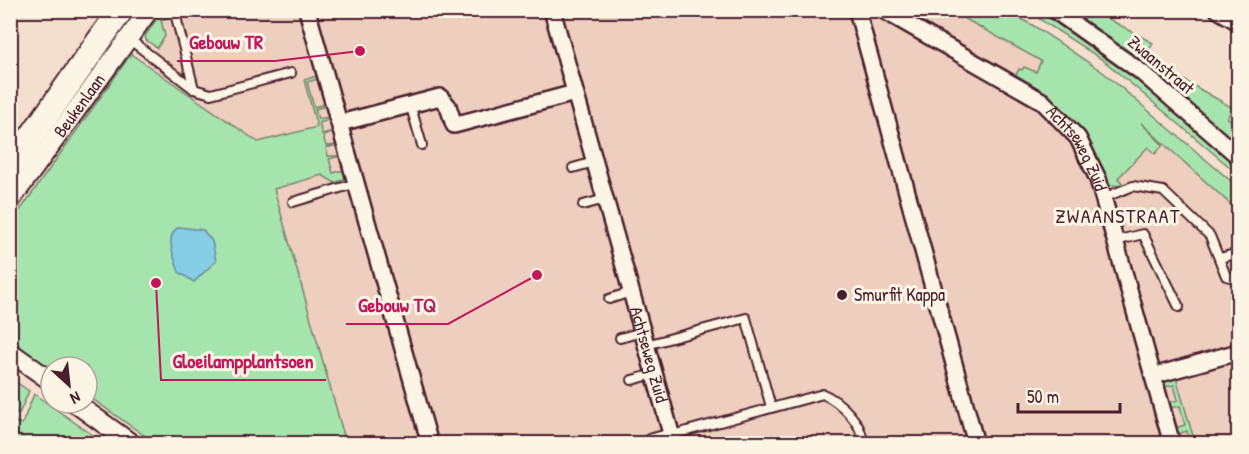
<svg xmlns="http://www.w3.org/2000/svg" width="1249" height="454" font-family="'Patrick Hand',sans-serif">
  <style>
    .built { fill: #eecebe }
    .green { fill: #a5e5ad; stroke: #78826c; stroke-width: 1.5 }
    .water { fill: #85cee6; stroke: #6d889b; stroke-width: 1.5 }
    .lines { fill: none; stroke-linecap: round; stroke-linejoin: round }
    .service-casing { stroke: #4a1f2b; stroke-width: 12 }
    .minor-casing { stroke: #4a1f2b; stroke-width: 20 }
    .tertiary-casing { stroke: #4a1f2b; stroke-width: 22 }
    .primary-casing { stroke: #4a1f2b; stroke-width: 28 }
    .service { stroke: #fcf5e5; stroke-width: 8 }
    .minor { stroke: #fcf5e5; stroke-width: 15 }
    .tertiary { stroke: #fcf5e5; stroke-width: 18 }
    .primary { stroke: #fcf5e5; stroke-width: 24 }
    .poi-dot { fill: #4a1f2b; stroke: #fcf5e5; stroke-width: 2 }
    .labels { text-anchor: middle; stroke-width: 6; stroke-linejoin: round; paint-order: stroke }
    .street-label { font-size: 18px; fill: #4a1f2b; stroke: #fcf5e5 }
    .poi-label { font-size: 18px; fill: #4a1f2b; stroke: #fcf5e5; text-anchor: start }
    .neighbourhood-label { font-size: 20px; letter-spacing: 1.5px; fill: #4a1f2b; stroke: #fcf5e5 }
    .leader { fill: none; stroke: #c2185b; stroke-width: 2 }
    .callout-dot { fill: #c2185b; stroke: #fcf5e5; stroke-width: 2 }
    .callout-label { font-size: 20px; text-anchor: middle; font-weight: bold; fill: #c2185b; stroke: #fcf5e5; stroke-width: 6; stroke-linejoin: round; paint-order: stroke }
  </style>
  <rect width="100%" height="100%" fill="#f4dece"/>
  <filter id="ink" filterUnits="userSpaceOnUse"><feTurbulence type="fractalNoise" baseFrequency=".0167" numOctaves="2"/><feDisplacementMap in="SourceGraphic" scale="12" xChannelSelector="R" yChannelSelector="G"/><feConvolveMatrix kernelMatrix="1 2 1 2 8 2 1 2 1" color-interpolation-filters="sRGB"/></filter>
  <g filter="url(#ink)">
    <path class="built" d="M163,10L953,11L1114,101L1238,207V443H346L274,189L207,107L146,63L157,48L146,40L145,36Z"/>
    <g class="green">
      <path d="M162,11H169L171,17L161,20L165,36L157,48L146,40L145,36Z"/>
      <path d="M951,11H1006L1034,26L1104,73L1238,187V211L1141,123L1163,145L1155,154L1148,147L1118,178L1124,185L1123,186L1109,185C1101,173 1097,158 1091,146C1073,113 1047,93 1016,75L1019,69L1022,70L1024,67L1036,72L1041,61Z"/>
      <path d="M1027,11H1047L1083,33L1238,160V174L1103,60Z"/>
      <path d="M1061,11H1094L1153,43L1145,58L1233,108L1227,118L1238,124V151L1179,100C1163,69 1091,31 1061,11Z"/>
      <path d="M131,54L258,142L317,127L304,80L317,76L318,79L307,82L314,107L325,104L326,106L315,109L318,119L329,117V120L319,123L322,134L333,131V133L323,136L326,146L337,145L326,148L328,156H340L329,159L333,173L344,170L346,178L335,183L322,175L274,189L346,443H155L87,395V367H51V370L11,341V223Z"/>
      <path d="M1176,377L1195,443H1190L1187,431L1177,434L1175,428L1185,425L1180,406L1170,408L1168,403L1178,400L1174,385L1164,387L1166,380Z"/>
      <path d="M10,378L29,391L19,414L11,410Z"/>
      <path d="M34,394L104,443H25L11,438V420L22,424Z"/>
    </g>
    <path class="water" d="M179,227L203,230L212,241L216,261L194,282L179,272C175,258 163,236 179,227Z"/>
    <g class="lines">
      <defs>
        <g id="service">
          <path d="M175,13L194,89"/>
          <path d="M129,39L194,89L211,94L291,73"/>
          <path d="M410,104L422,145"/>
          <path d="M573,168L594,162"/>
          <path d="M1103,198L1133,186L1163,191L1210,236L1226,276L1238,279"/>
          <path d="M293,202L357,183"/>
          <path d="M583,205L605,199"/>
          <path d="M1115,241L1143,234L1179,307"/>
          <path d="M1220,258L1238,253"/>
          <path d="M609,299L631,292"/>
          <path d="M620,338L642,332"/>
          <path d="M646,345L746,318L771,407"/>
          <path d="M632,380L654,374"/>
          <path d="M672,435L823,394C839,401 865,424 862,444"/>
          <path d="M649,439L671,433"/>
        </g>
        <g id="minor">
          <path d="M307,10L430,444"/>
          <path id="s1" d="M552,10L674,444"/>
          <path d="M857,10L976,444"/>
          <path id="s2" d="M883,10L1042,101L1078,138L1098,179L1172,444"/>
          <path d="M1054,10L1140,71L1238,156"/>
          <path d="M1218,10L1238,22"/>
          <path d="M340,123L440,97L448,106L454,125L575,93"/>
          <path d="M1153,376L1238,352"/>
        </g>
        <g id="tertiary">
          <path id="s3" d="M10,201L149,10"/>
          <path d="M10,352L51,381"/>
          <path d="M75,403L132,444"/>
        </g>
        <path id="primary" d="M10,167L121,10"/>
      </defs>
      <use href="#service" class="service-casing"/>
      <use href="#minor" class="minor-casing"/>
      <use href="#tertiary" class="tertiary-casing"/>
      <use href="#primary" class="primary-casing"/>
      <use href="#service" class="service"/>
      <use href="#minor" class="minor"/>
      <use href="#tertiary" class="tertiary"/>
      <use href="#primary" class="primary"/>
    </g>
  </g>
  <circle class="poi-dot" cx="842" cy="295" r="6"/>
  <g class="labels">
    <g class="street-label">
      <text transform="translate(1161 65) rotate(40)" y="6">Zwaanstraat</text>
      <text dy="6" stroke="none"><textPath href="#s3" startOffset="118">Beukenlaan</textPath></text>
      <text dy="6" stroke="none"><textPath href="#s2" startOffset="243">Achtseweg Zuid</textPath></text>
      <text dy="6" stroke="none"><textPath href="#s1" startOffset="358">Achtseweg Zuid</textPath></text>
    </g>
    <g class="poi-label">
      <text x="854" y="301">Smurfit Kappa</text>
    </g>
    <g class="neighbourhood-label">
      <text x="1118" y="223">ZWAANSTRAAT</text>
    </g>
  </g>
  <path class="leader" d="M360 51L275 61H177M537 275L448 324H346M156 283L161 380H326"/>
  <g class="callout-dot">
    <circle cx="360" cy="51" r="6"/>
    <circle cx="537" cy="275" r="6"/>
    <circle cx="156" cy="283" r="6"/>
  </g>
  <g class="callout-label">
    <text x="226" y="49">Gebouw TR</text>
    <text x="397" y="312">Gebouw TQ</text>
    <text x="243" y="368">Gloeilampplantsoen</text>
  </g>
  <rect width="1249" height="454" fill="none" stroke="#fcf5e5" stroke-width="36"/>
  <rect x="18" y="18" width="1213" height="418" fill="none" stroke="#4a1f2b" stroke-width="2" filter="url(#ink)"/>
  <g transform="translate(69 385) rotate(153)"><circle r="28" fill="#fcf5e5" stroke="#b59f9b" stroke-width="1.5"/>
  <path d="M0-4.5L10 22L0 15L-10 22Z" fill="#4a1f2b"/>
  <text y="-9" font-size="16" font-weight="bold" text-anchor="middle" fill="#4a1f2b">N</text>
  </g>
  <path d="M1018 403v9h102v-9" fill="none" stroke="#4a1f2b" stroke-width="3"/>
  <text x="1027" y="403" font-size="18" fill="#4a1f2b" stroke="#fcf5e5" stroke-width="4.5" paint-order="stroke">50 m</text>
</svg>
